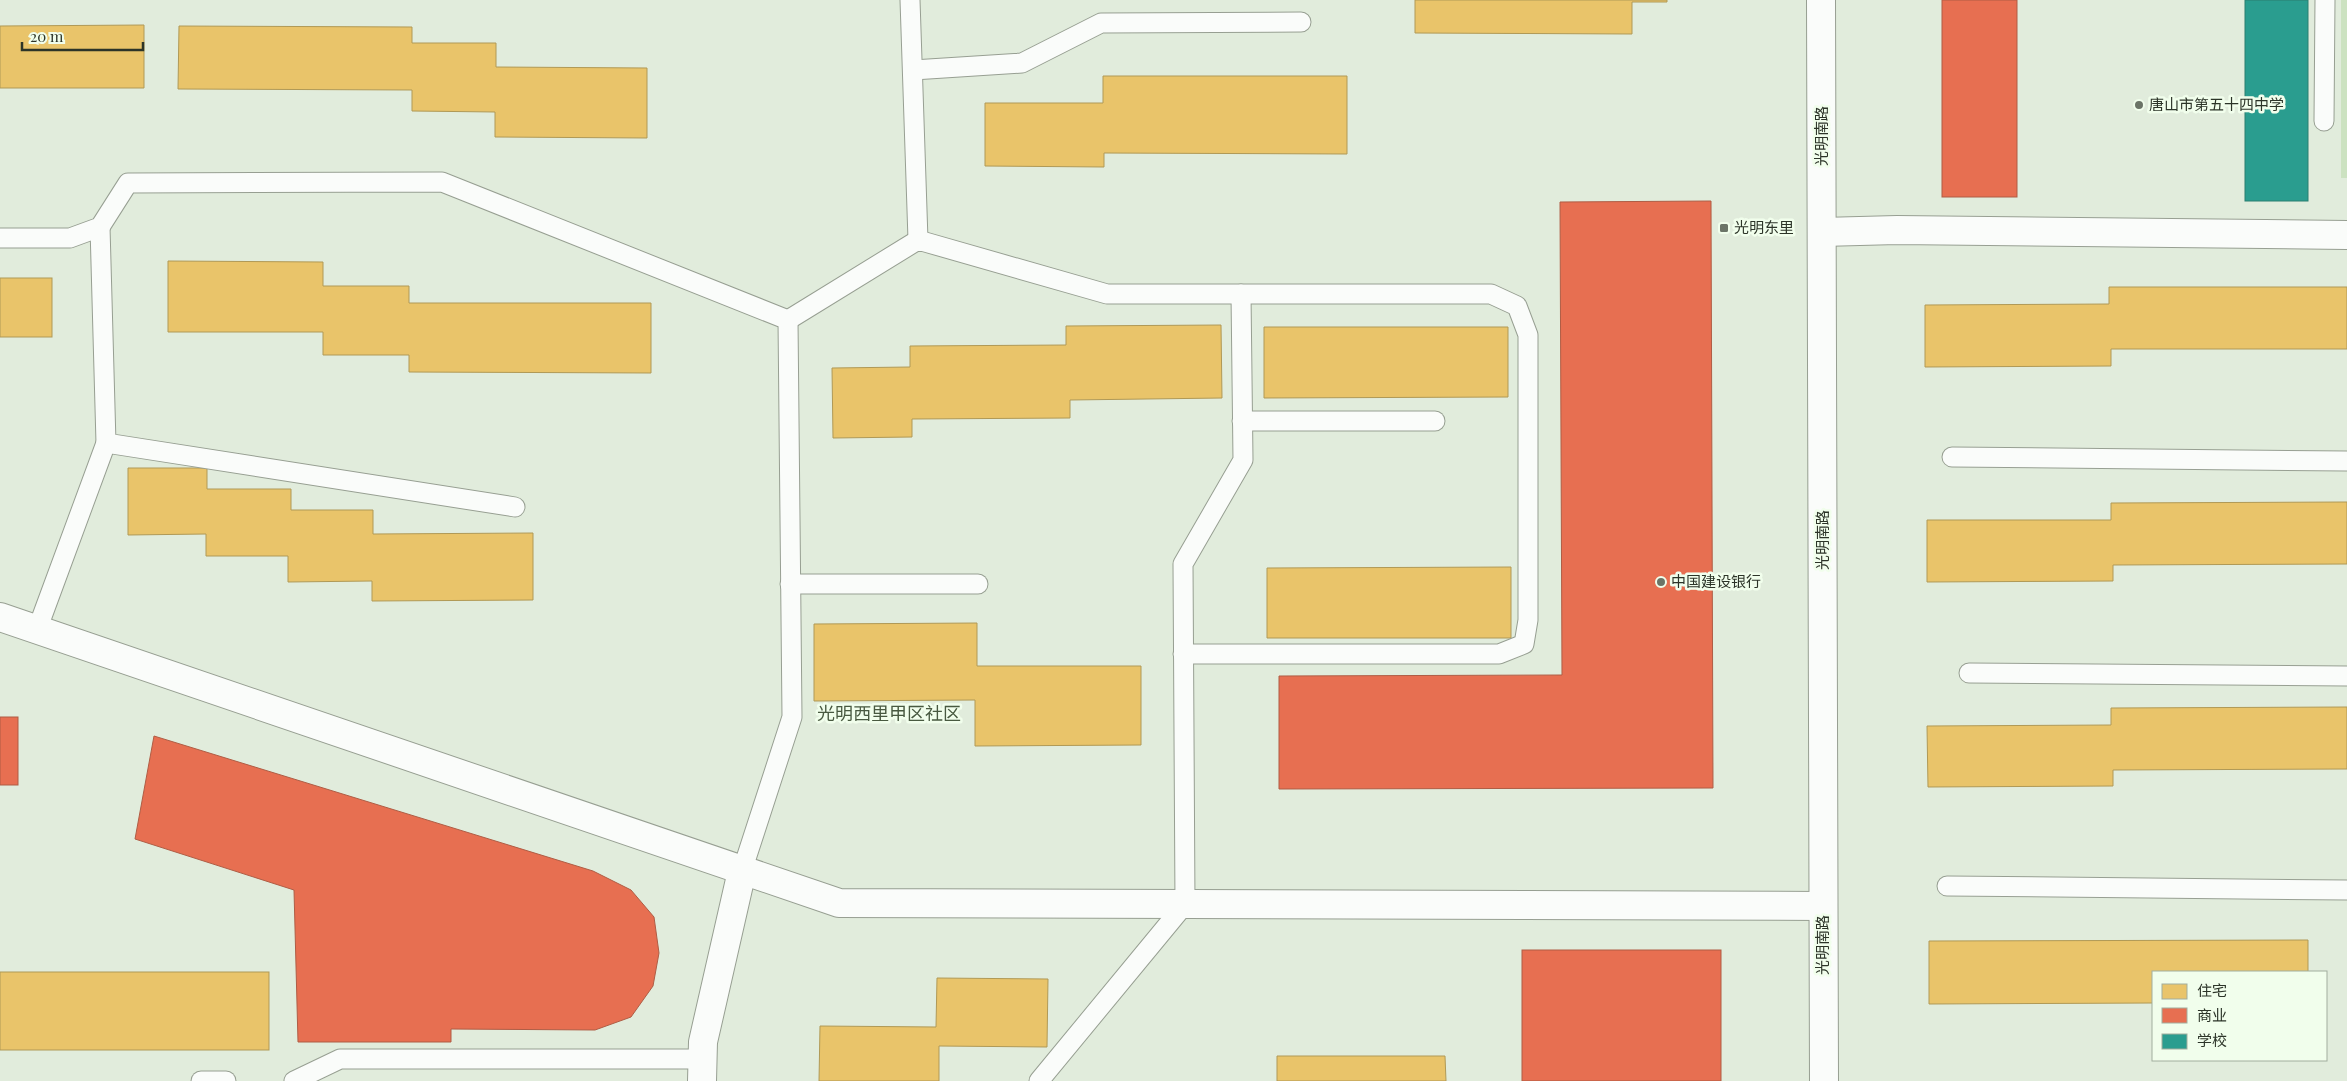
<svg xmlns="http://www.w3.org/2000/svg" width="2347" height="1081" font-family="'Playfair Display','Noto Sans SC',serif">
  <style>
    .green { fill: #cce2c1 }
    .homes { fill: #e9c46a; stroke: #b09956 }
    .shops { fill: #e76f51; stroke: #af5d45 }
    .schools { fill: #2a9d8f; stroke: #2b7e70 }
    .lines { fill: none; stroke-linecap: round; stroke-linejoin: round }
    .lane-casing { stroke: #979f92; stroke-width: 21 }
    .street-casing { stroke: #979f92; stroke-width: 30 }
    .secondary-casing { stroke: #979f92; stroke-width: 30 }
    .lane { stroke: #fafcfa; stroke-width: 19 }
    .street { stroke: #fafcfa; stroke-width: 28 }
    .secondary { stroke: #fafcfa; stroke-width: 28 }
    .poi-dot { fill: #6b7467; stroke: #f1feec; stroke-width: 2 }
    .labels { text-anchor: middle; stroke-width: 5; stroke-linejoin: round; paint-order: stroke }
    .poi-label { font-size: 15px; fill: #2c3428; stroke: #f1feec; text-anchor: start }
    .street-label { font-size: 15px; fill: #2c3428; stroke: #f1feec }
    .quarter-label { font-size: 18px; fill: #485940; stroke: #f1feec }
  </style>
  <rect width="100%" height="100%" fill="#e1ecdc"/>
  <rect class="green" x="2341" y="0" width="6" height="178"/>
  <g class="homes">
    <path d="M1415,0H1667V2H1632V34L1415,33Z"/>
    <path d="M144,25V88H0V26Z"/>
    <path d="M179,26L412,27V43H496V67L647,68V138L495,137V112L412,111V90L178,89Z"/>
    <path d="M1103,76H1347V154L1104,153V167L985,166V103H1103Z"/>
    <path d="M168,261L323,262V286H409V303H651V373L409,372V355H323V332H168Z"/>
    <rect x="0" y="278" width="52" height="59"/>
    <path d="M2109,287H2347V349H2111V366L1925,367V305L2109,304Z"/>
    <path d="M1221,325L1222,398L1070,400V418L912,419V437L833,438L832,368L910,367V346L1066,345V326Z"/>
    <path d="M1264,327H1508V397L1264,398Z"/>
    <path d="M128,468H207V489H291V510H373V534L533,533V600L372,601V581L288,582V556H206V534L128,535Z"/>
    <path d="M2347,502V564L2113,565V581L1927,582V520H2111V503Z"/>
    <path d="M1511,567V638H1267V568Z"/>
    <path d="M977,623V666H1141V745L975,746V700L814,701V624Z"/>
    <path d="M2347,707V769L2113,770V786L1928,787L1927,726L2111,725V708Z"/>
    <path d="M2308,940V972H2153V1003L1929,1004V941Z"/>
    <rect x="0" y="972" width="269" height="78"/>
    <path d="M937,978L1048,979L1047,1047L939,1046V1081H819L820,1026L936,1027Z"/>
    <path d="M1277,1056H1445L1446,1081H1277Z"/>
  </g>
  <g class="shops">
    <rect x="1942" y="0" width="75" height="197"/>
    <path d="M1711,201L1713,788L1279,789V676L1562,675L1560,202Z"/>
    <rect x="0" y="717" width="18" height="68"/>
    <path d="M154,736L593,871L631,890L654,917L659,953L653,986L631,1017L595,1030L451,1029V1042H298L294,890L135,839Z"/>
    <rect x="1522" y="950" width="199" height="131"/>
  </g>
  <rect class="schools" x="2245" y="0" width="63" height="201"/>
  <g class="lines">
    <defs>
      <g id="lane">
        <path d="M910,0L918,240"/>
        <path d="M913,70L1022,63L1101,23L1301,22"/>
        <path d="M2324,121L2325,0"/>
        <path d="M100,227L106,443L515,507"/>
        <path d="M0,238H70L100,227L128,183L442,182L788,320L792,717L742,871"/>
        <path d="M788,320L918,240L1107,294H1491L1517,306L1528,335V620L1524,644L1499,654H1183"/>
        <path d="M1242,421H1435"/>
        <path d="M1952,457L2347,461"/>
        <path d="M790,584H978"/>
        <path d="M37,630L106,443"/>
        <path d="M1969,673L2347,676"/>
        <path d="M1947,886L2347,890"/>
        <path d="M201,1081H226"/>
        <path d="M294,1081L340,1059H702"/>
        <path d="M1039,1081L1185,904L1183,564L1243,460L1241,294"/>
      </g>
      <g id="street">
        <path d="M1822,232L1897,230L2347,235"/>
        <path d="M0,617L839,903L1823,906"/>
        <path d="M702,1081L703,1042L742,871"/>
      </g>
      <path id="secondary" d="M1821,0L1824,1081"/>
    </defs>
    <use href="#lane" class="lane-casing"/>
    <use href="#street" class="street-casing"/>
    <use href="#secondary" class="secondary-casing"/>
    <use href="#lane" class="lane"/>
    <use href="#street" class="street"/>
    <use href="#secondary" class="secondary"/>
  </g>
  <g class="poi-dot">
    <circle cx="2139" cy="105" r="5"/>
    <rect x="1719" y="223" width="10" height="10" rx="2.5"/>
    <circle cx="1661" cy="582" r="5"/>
  </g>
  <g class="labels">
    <g class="poi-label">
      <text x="2149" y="110">唐山市第五十四中学</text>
      <text x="1734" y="233">光明东里</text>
      <text x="1671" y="587">中国建设银行</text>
    </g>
    <g class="street-label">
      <text transform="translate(1822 136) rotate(-90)" y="5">光明南路</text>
      <text transform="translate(1823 540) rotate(-90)" y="5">光明南路</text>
      <text transform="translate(1823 945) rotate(-90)" y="5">光明南路</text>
    </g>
    <g class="quarter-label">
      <text x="889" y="720">光明西里甲区社区</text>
    </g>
  </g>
  <rect x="2152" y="971" width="175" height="90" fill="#f1feec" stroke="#a2ad9e"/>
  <rect x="2162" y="984" width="25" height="15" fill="#e9c46a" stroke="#a2ad9e"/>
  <text x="2197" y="996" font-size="15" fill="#2c3428">住宅</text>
  <rect x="2162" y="1008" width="25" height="15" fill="#e76f51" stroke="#a2ad9e"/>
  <text x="2197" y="1021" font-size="15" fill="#2c3428">商业</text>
  <rect x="2162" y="1034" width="25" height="15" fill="#2a9d8f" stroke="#a2ad9e"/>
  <text x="2197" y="1046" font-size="15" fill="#2c3428">学校</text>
  <path d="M22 42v8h121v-8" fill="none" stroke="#2c3428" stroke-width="2.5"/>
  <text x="30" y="42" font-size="15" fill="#2c3428" stroke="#f1feec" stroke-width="4" paint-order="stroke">20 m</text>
</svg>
